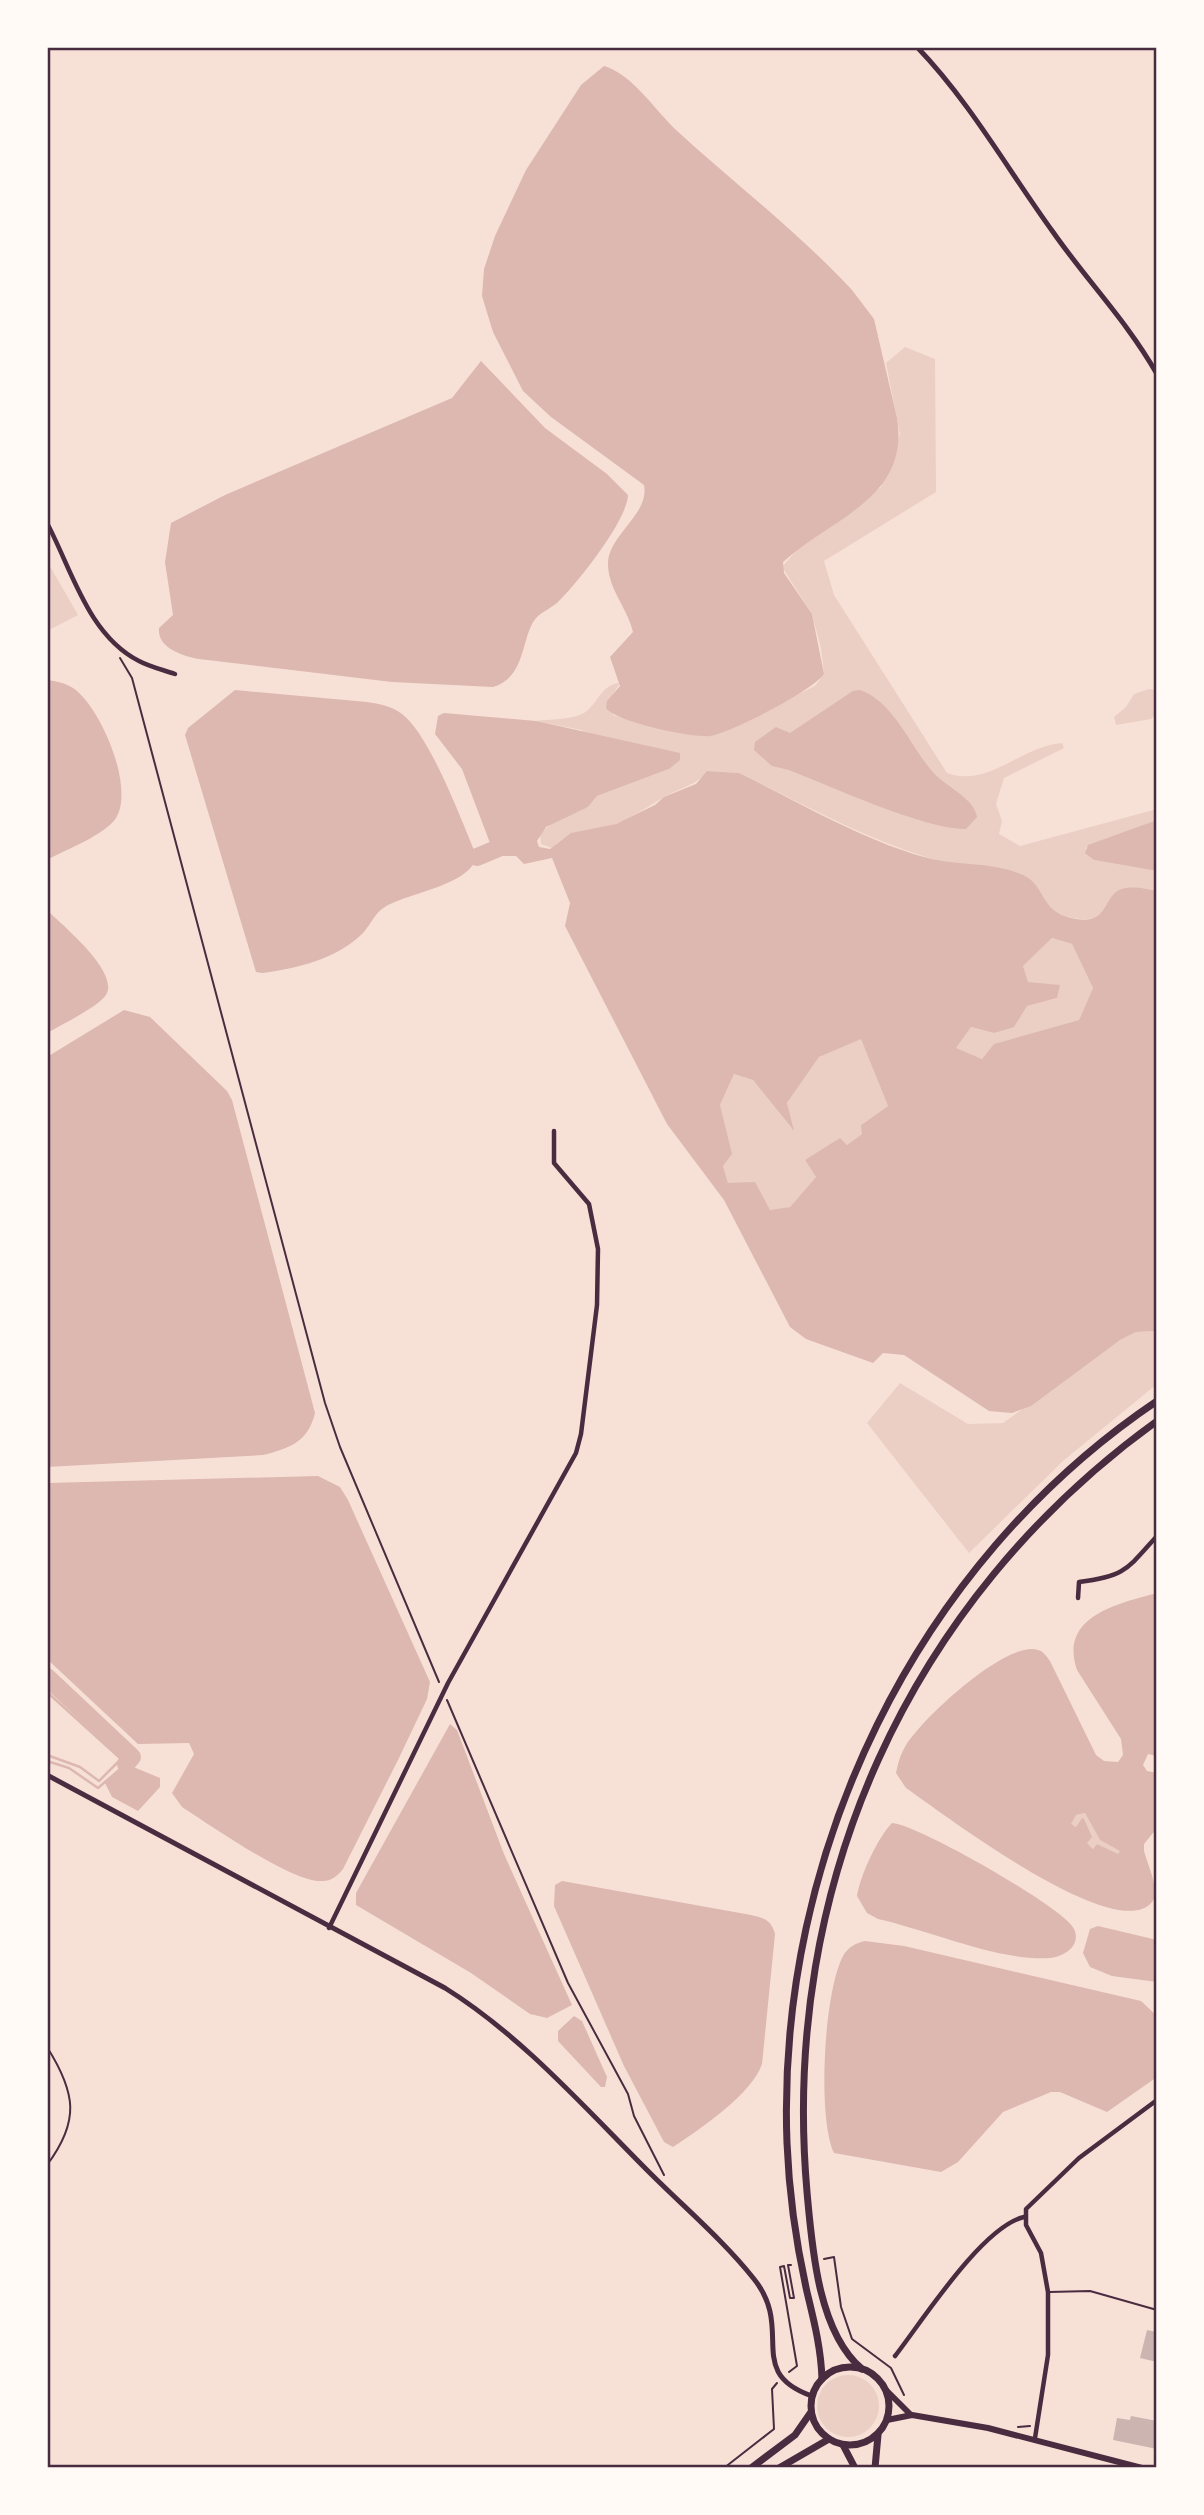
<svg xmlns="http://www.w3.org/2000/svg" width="1204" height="2515" font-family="'PT Serif',serif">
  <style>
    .green { fill: #ebcfc5 }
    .water { fill: #dcb8b0; fill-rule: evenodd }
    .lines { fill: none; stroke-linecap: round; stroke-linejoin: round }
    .stream { stroke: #dcb8b0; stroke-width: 2.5 }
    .river { stroke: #dcb8b0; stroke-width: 18 }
    .building { fill: #ccb4b1 }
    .path { stroke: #4a2c40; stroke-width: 2 }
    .service { stroke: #4a2c40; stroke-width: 2 }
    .minor { stroke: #4a2c40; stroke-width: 4.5 }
    .tertiary { stroke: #4a2c40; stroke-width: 5 }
    .secondary { stroke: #4a2c40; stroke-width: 5 }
    .primary { stroke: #4a2c40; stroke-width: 6 }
    .trunk { stroke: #4a2c40; stroke-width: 7 }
    .neatline { fill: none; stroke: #4a2c40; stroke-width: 2.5 }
  </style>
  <rect width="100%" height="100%" fill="#f7e1d7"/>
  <g class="green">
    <path d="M905,347L935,359L936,492L824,561L834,595L947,773C989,788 1021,746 1062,743L1064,748L1004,778L996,804L1002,821L999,834L1020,846L1157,809V820L1085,848L1094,860L1157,871V891C1147,889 1135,886 1125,888C1104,892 1110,922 1080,919C1037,915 1044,882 1019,873C989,863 959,867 929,858C863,838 801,803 739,773L708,771C695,786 682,787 666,796C650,805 635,816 618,823C593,833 572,828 552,848L541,844L540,833L554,822L588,807L597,796L669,769L581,730L536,721C550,719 569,720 582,714C597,707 600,684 620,683L611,697L613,715L646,725L711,736L815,686L824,674L821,648L812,614L782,567L796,551L881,487L900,434L886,363Z"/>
    <path d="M47,561L78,615L47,631Z"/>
    <path d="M1149,689L1157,690V713L1151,719L1116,725L1114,717L1126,707L1134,694Z"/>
    <path d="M1052,938L1072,944L1093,988L1079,1020L995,1044L982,1059L955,1048L971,1027L994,1033L1027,1006L1057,998L1027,982L1023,966Z"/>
    <path d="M861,1038L888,1106L862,1124V1134L847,1145L805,1160L816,1177L790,1207L770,1211L728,1183L723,1166L720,1105L734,1074L753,1080L792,1129L787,1103L819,1057Z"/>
    <path d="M1157,1331V1384L1063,1461L969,1553L867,1423L900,1383L968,1424L1003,1423L1120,1340L1136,1332Z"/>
    <path d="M1085,1813L1100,1840L1121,1851L1117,1855L1097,1844L1093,1849L1087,1843L1082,1818L1076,1827L1070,1824L1076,1815Z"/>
    <circle cx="848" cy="2406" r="31"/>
  </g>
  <g class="water">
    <path d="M604,66C632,74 655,110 676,130C734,183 798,232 852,290L874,319L897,418C910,498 833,517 783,562L784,573L812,614L824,674C814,690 730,733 710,736C692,738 616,722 606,708L607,701L620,686L610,657L633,632C628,609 608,589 608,564C608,535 650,514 644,485L551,417L523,391L493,332L482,296L484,269L495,236L526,170L581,85Z"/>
    <path d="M481,361L545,428L607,474L628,495C627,521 578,582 559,601C552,608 543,611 537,617C521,633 527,678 493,687L392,682L199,659C183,656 157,648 159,628L173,615L165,562L171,523L225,495L452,398Z"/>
    <path d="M47,680C56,681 65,683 73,688C101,707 135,788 116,818C105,835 65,850 47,860Z"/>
    <path d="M235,690L367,702C379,704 392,706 402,714C430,735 462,822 477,857C468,886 410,892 385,907C374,913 370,927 361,935C336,959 295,969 262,973L256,972L185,735L188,728Z"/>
    <path d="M860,690C893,701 911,747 932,771C945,787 974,797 977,817L966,829C923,829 833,787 789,770L772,766L754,750L755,742L776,727L790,733L853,691Z"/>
    <path d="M444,713L536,721L680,753V760L669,769L597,796L588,807L546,827L537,841L539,847L550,849L571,833L616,824L655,805L664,797L696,784L707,771L739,773C799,802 867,843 932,859C962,866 992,862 1021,874C1048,885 1037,912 1076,919C1111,925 1102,892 1125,888C1135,886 1147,889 1157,891V1331L1136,1332L1120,1340L1031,1406L1012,1413L989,1411L904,1355L883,1353L873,1363L806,1339L790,1327L724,1200L667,1124L565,926L570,903L552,858L524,864L511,851H493L462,769L435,734L438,716ZM1052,938L1072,944L1093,988L1079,1020L994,1044L982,1059L956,1048L971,1027L994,1033L1014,1027L1027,1006L1057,998L1060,985L1028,982L1023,966ZM861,1039L888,1106L861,1125L862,1134L847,1145L840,1138L805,1160L816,1177L790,1207L770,1210L755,1182L728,1183L723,1166L732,1154L720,1105L734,1074L753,1080L794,1131L787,1103L819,1057Z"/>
    <path d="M1157,820V871L1094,860L1085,853L1088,845Z"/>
    <path d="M47,910C63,926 120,972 106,995C98,1007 61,1025 47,1033Z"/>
    <path d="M124,1010L150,1017L227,1091L232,1100L315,1413C308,1442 290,1448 263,1455L47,1467V1057Z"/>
    <path d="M318,1476L340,1487L348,1500L430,1682L427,1699L399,1758L343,1869C337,1876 331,1882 320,1881C290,1881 210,1825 182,1807L172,1793L194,1754L189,1743L138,1744L47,1659V1483Z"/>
    <path d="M1157,1593V1756L1148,1754L1143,1765L1147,1771L1157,1773V1828L1144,1844V1851C1147,1863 1161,1892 1152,1902C1116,1946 941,1812 906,1788L896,1773C898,1764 900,1755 905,1747C919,1721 1007,1639 1038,1650C1043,1651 1047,1657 1050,1661L1096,1755L1104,1761L1118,1762L1123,1755L1121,1739L1077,1670C1059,1617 1116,1604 1157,1593ZM1085,1813L1100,1840L1120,1851L1118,1854L1097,1844L1093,1849L1087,1843L1092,1837L1084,1819L1082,1818L1076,1827L1071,1824L1076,1815Z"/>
    <path d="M450,1724L457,1730L504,1854L572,2005L547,2018L530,2014L471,1973L356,1905V1893Z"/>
    <path d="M126,1764L160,1778V1787L138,1811L112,1797L105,1783Z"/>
    <path d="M892,1823C917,1824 1058,1905 1072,1926C1077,1932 1077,1940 1073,1946C1068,1953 1059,1957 1050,1958C1001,1962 928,1930 878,1919L867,1913L857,1896C860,1876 878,1837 892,1823Z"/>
    <path d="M562,1881L751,1915C764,1918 771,1920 775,1934L762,2064C752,2094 700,2129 673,2147L664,2142L624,2066L554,1906L555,1885Z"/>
    <path d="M1098,1926L1157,1940V1982L1112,1976L1090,1967L1083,1953L1090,1929Z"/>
    <path d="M865,1941L904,1946L1141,2001L1157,2016V2077L1107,2112L1060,2092H1051L1003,2112L958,2162L941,2172L834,2153C817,2117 824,1992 843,1956C848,1947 856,1943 865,1941Z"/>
    <path d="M574,2016L582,2021L607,2077L605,2087H601L558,2041V2031Z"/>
  </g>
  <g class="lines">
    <g class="stream">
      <path d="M47,1692L121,1759L99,1781L80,1767L47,1755"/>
      <path d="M47,1761L69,1768L98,1788L126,1764"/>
    </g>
    <g class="river">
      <path d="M477,857L501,847H515"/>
      <path d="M47,1677L132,1757L126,1764"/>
    </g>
  </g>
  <g class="building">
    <path d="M1147,2330L1157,2332V2362L1140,2358Z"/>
    <path d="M1131,2416L1157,2421V2449L1113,2440L1117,2418L1130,2420Z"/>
  </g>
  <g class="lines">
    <g class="path">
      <path d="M120,658L132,678L325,1403L340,1447L439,1682"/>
      <path d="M447,1700L568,1983L628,2094L634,2116L664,2175"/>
      <path d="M47,2047C76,2093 80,2121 47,2165"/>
      <path d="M824,2259L834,2257L841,2307L852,2339L891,2368L904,2395"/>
      <path d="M789,2372L797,2366L780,2267L784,2266L790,2298H794L788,2265H791"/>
      <path d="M1018,2427L1030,2426"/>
      <path d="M724,2468L774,2429L772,2389L777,2383"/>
    </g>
    <path class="service" d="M1049,2292L1090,2291L1157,2310"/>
    <g class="minor">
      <path d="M47,523C72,570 88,635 139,661C150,667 164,670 175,674"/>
      <path d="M1078,1598L1079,1582C1126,1576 1127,1569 1157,1536"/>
      <path d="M329,1928L448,1683L576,1453L581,1434L597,1305L598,1249L589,1204L554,1163V1131"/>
      <path d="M895,2356C923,2320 982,2227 1024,2217"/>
      <path d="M1035,2438L1048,2355V2292L1041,2253L1026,2225V2209L1079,2158L1157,2100"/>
    </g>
    <path class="tertiary" d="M47,1775L445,1988C522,2036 585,2108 650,2173C684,2207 724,2241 754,2279C795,2330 744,2372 812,2396"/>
    <path class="secondary" d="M917,47C970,102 1008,170 1053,232C1088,282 1126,320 1157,374"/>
    <g class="primary">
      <path d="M886,2390L910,2414"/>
      <path d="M887,2420L912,2415L988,2428L1142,2468"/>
    </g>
    <g class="trunk">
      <circle cx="850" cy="2406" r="39"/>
      <path d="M862,2369C818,2332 812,2247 807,2192C780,1886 908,1601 1157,1421"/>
      <path d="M822,2379C821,2348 814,2321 807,2292C796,2243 789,2193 787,2143C776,1854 915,1564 1157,1401"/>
      <path d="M843,2445L855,2468"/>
      <path d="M751,2468L795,2435L811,2412"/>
      <path d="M779,2468L829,2439"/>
      <path d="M875,2468L878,2435"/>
    </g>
  </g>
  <rect width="1204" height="2515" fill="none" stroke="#fffaf5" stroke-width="98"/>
  <rect x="49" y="49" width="1106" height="2417" class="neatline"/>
</svg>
